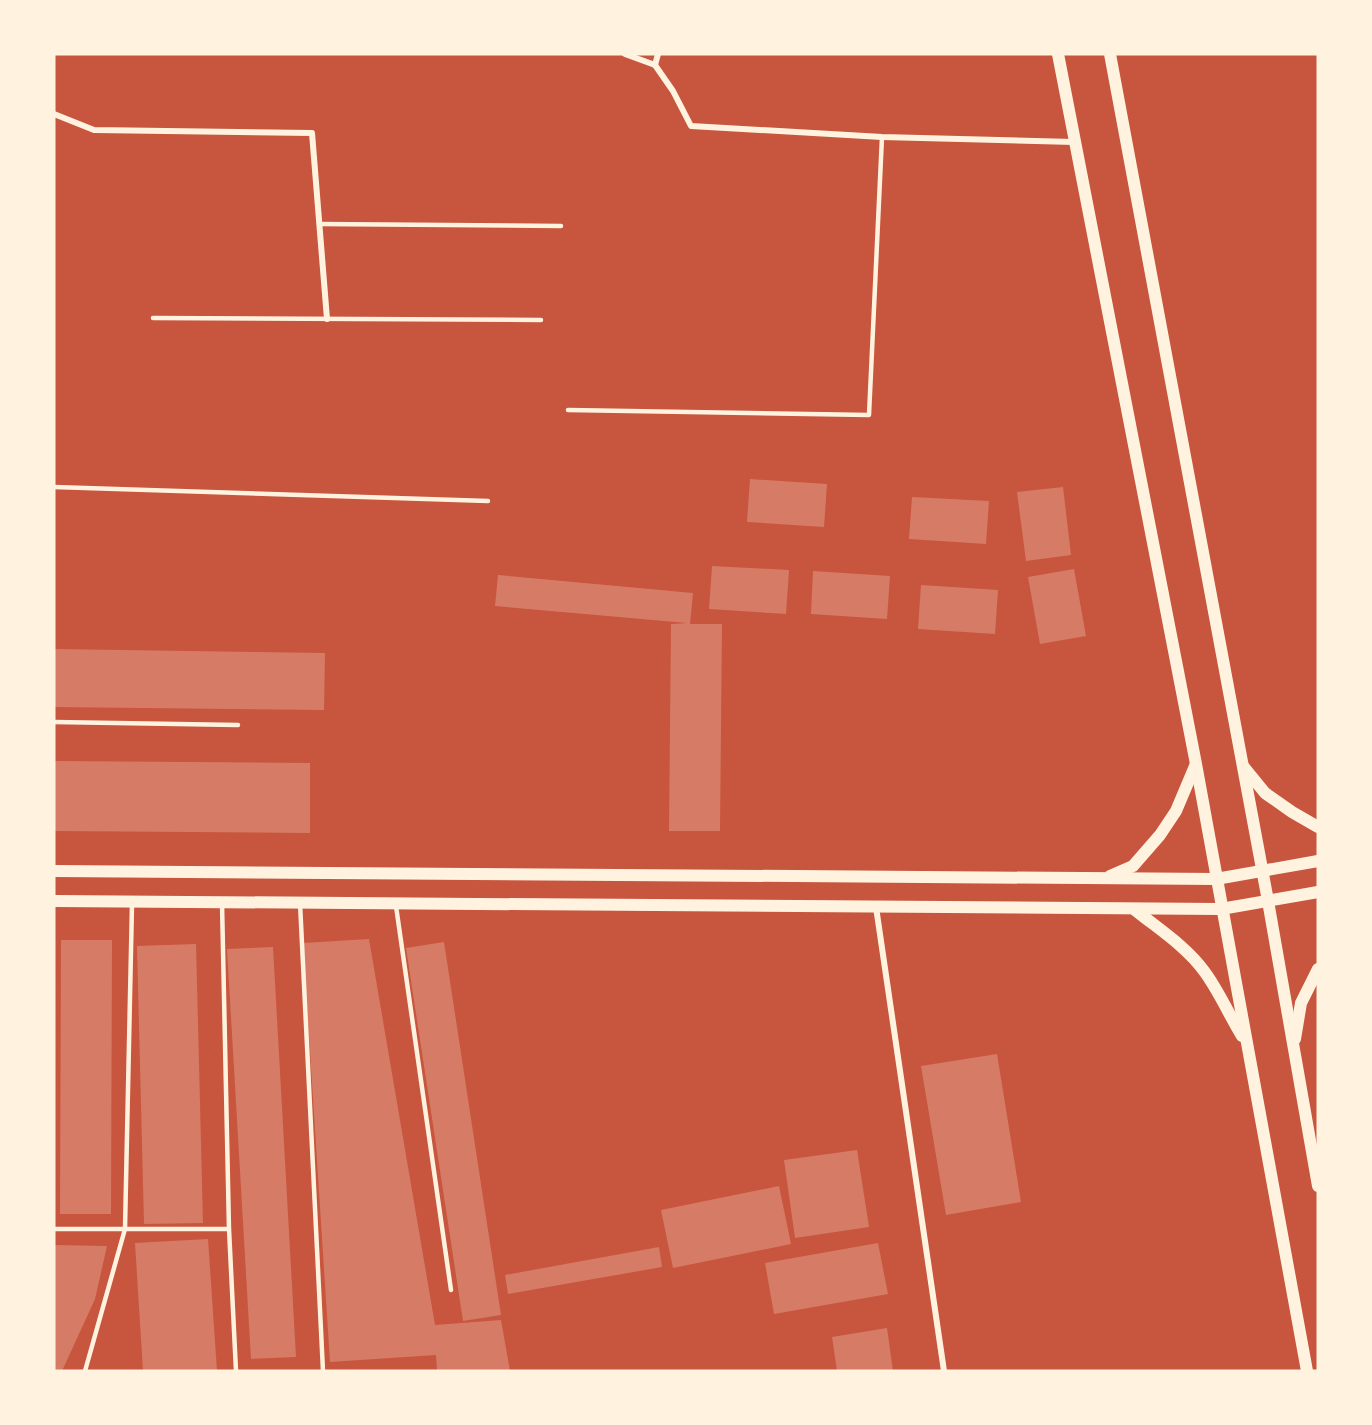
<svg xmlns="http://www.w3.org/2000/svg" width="1372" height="1425" font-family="Lato,sans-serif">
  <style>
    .building { fill: #d67c66 }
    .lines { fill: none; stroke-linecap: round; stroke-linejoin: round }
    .service { stroke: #fff3e0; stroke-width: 4.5 }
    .minor { stroke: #fff3e0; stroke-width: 6 }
    .secondary { stroke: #fff3e0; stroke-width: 12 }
  </style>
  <rect width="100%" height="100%" fill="#c8553d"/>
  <g class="building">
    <path d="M750,479L827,484L824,527L747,522Z"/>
    <path d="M1063,487L1071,555L1026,561L1017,492Z"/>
    <path d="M912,497L989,501L986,544L909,539Z"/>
    <path d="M712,566L789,570L786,614L709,609Z"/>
    <path d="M1074,569L1086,636L1040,644L1028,577Z"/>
    <path d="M813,571L890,576L887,619L811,614Z"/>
    <path d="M498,575L693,593L690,624H722L720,831H669L671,624L687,623L495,606Z"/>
    <path d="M921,585L998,590L995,634L918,629Z"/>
    <path d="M54,649L325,653L324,710L54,707Z"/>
    <path d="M54,761L310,763V833L54,831Z"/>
    <path d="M369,939L435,1325L501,1320L510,1371H437L436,1355L330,1362L303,943Z"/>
    <path d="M61,940H112L111,1214H60Z"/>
    <path d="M444,942L501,1315L463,1321L406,948Z"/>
    <path d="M196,944L203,1223L144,1224L137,946Z"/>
    <path d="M273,947L296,1357L251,1359L227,949Z"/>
    <path d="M997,1054L1021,1202L946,1215L921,1066Z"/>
    <path d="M857,1150L869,1227L795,1238L784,1160Z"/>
    <path d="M779,1186L791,1244L673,1268L661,1210Z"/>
    <path d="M208,1239L217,1371H143L135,1243Z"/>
    <path d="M878,1243L888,1294L774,1314L765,1263Z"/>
    <path d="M54,1245L107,1246L95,1299L62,1371H54Z"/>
    <path d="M659,1247L662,1267L508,1294L505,1275Z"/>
    <path d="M887,1328L893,1371H837L832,1337Z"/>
  </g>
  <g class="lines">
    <g class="service">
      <path d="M319,224L561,226"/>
      <path d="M153,318L541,320"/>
      <path d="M568,410L869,415L882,137"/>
      <path d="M54,487L488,501"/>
      <path d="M54,722L238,725"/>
      <path d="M222,903L229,1229L236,1371"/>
      <path d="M300,903L323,1371"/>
      <path d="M396,906L451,1290"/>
      <path d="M54,1229H229"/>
      <path d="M85,1371L125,1229L132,904"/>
    </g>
    <g class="minor">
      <path d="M625,54L655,65L673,91L691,126L882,137L1074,142"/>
      <path d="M655,65L658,54"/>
      <path d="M54,114L94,130L312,133L327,319"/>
      <path d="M876,907L944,1371"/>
    </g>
    <g class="secondary">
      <path d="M1058,54L1196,764L1307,1371"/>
      <path d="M1110,54L1268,901L1318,1186"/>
      <path d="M1243,766L1265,793L1292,812L1318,827"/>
      <path d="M54,871L1216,879L1318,861"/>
      <path d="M1110,876L1133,866L1160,835L1176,811L1195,766"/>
      <path d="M54,901L1221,909L1318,892"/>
      <path d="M1134,909C1157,928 1186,946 1204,971C1219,991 1229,1015 1242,1036"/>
      <path d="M1295,1039L1301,1003L1318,969"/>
    </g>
  </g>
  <rect width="1372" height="1425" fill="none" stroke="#fff3e0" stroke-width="111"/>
</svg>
